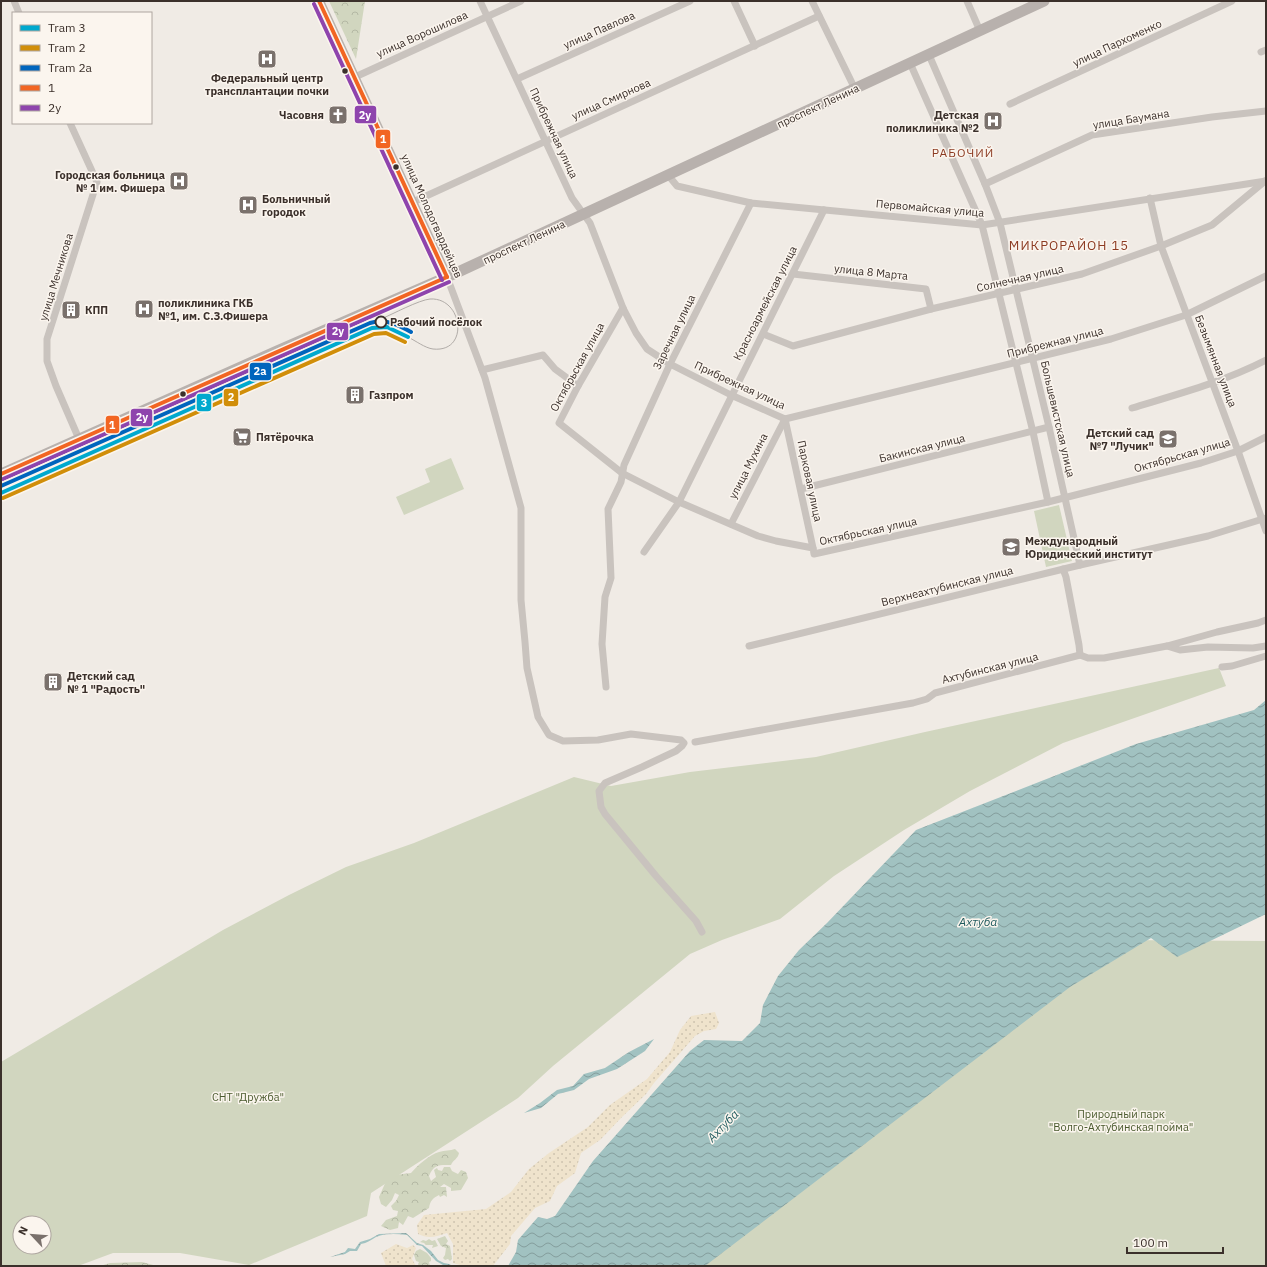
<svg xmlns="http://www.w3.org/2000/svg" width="1267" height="1267" font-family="'IBM Plex Sans',sans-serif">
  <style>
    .forest { fill: url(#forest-crowns) }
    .sand { fill: url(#sand-dots) }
    .green { fill: #d1d6bf; fill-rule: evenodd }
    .water { fill: url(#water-waves) }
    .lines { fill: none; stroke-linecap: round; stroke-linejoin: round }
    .street { stroke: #c9c3be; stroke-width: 7 }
    .secondary { stroke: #bab3ae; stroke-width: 10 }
    .primary { stroke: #b8b1ad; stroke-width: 11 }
    .tram { stroke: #b1aca8; stroke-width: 1 }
    .bus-1-casing { stroke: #fbf5ee; stroke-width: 7 }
    .bus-2-casing { stroke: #fbf5ee; stroke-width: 7 }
    .bus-1 { stroke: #f26522; stroke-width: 4 }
    .bus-2 { stroke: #8e44ad; stroke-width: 4 }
    .tram-1-casing { stroke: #fbf5ee; stroke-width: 7 }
    .tram-2-casing { stroke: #fbf5ee; stroke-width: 7 }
    .tram-3-casing { stroke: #fbf5ee; stroke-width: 7 }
    .tram-1 { stroke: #00a9ce; stroke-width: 4 }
    .tram-2 { stroke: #d18e09; stroke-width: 4 }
    .tram-3 { stroke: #0065bd; stroke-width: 4 }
    .bus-dot { fill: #3b302b; stroke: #fbf5ee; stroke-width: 1.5 }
    .stop-dot { fill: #fbf5ee; stroke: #3b302b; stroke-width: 2 }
    .labels { text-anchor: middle; stroke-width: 3; stroke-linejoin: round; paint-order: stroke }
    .street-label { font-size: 11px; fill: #3b302b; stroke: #fbf5ee }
    .poi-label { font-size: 11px; font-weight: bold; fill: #3b302b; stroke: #fbf5ee; text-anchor: start }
    .stop-label { font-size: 11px; font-weight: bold; fill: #3b302b; stroke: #fbf5ee; text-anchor: start }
    .park-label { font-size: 11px; fill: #4a5a2e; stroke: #fbf5ee }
    .neighbourhood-label { font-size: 12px; letter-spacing: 1px; fill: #8c3b22; stroke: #fbf5ee }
    .water-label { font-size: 12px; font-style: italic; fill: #1f5a5e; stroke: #fbf5ee }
    .quarter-label { font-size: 13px; letter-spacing: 1px; fill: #8c3b22; stroke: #fbf5ee }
    .line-badge { stroke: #fbf5ee; stroke-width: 1.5 }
    .badge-label { font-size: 11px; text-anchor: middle; font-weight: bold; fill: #fff }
  </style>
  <defs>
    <pattern id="forest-crowns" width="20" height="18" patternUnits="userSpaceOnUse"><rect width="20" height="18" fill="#d1d6bf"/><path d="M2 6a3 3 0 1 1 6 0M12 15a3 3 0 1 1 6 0" fill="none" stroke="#b4b8a4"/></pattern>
    <pattern id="sand-dots" width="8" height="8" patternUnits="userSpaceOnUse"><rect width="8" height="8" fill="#efe3cc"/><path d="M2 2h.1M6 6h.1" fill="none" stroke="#cec3af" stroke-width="1.8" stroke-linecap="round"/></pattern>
    <pattern id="water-waves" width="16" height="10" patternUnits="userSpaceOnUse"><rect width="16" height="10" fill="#a1c2c1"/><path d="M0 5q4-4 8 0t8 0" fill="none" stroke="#849e9d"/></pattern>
  </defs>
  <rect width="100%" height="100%" fill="#f0ebe5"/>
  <g class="forest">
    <path d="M329,1H365L356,59Z"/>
    <path d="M455,1149L459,1153C458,1159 453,1160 451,1165C439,1165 434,1164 429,1176L431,1181L436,1177L434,1170L437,1168L438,1170L442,1171L444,1167H450L452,1171L458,1174L461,1170L466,1172L468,1178L461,1190L451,1191V1188L444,1184L440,1187H446L447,1197L444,1195L440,1197L439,1195C433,1198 430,1201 429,1208L413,1218L408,1216L403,1225L399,1222L398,1228L390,1230L381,1226L386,1220L397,1216L398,1211L393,1210L391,1206L396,1201L399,1195L395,1193L392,1200L386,1207L381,1204L379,1197L387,1179L395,1175L411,1173C417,1166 430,1154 439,1152C445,1150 450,1151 455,1149Z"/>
    <path d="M445,1236L448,1241L446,1244L450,1246L452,1259L450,1261L448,1259L445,1260L443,1258L445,1255L446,1248L441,1246L437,1239Z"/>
    <path d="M429,1239L432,1241L435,1240L438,1246L432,1248L433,1245H426L424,1243L420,1242L423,1240L426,1241Z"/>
    <path d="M420,1249L427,1253L431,1258V1261L429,1262L430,1266H419L418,1264L419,1262L416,1261L414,1255L416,1251Z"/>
    <path d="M142,1262L157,1266H100L110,1263Z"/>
  </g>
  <g class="sand">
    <path d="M715,1012L719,1023L716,1029L704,1031L695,1036L654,1083L646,1094L622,1117L600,1140L581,1153L575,1173L557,1186L550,1201L535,1208L511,1236L510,1244L493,1266H463L453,1263V1244L447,1233C436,1237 428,1239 418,1234L417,1225L424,1215L486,1209L511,1192L529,1169L549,1153L588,1127L610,1105L647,1079L670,1052L680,1030L691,1016Z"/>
    <path d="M396,1244L407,1248L413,1245L416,1248L412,1259L416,1266H386L381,1253Z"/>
  </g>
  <g class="green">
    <path d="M451,458L464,489L404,515L396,497L430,482L425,469Z"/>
    <path d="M1059,505L1072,561L1046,567L1034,511Z"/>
    <path d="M1219,668L1226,686L1063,743L970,791L904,830L834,876L780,919L722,940L690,954L553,1066L518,1098L371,1193L367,1216L249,1265L180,1253H113L78,1266H1V1062L223,930L289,895L346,867L414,843L574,777L611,786L690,772L816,757L925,732ZM20,1223H44V1247H20Z"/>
    <path d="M1117,940L1266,941V1266H692Z"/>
  </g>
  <g class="water">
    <path d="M1266,700V914L1177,957L1151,938L1070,987L705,1266H508L516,1252L518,1240L538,1217L547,1219L555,1216L593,1161L690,1051L704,1040L742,1041L760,1023L763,1005L778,976L799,950L827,923L916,830L1136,744L1254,710Z"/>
    <path d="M654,1039L645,1051L617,1069L589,1079L574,1090L558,1094L541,1108L524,1113L540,1103L557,1090L573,1086L584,1074L605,1068L629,1052Z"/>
    <path d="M406,1233L417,1243L423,1245L431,1251L438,1260L444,1263L449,1264L453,1266L443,1265L436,1261L422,1246L417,1245L407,1235C397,1234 386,1233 376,1237C371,1240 367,1243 361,1244L357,1251H350L345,1254L330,1257L345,1252L348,1248L355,1249L360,1242L370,1239L379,1234Z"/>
  </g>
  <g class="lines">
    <g class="street">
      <path d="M14,1L19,13"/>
      <path d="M480,1L572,198L590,223L623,308L636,333L647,349L670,364L731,395L785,419L1111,339L1186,315L1266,276"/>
      <path d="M734,1L755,46"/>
      <path d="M812,1L855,89"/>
      <path d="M967,1L980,31"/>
      <path d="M1261,52L1266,50"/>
      <path d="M929,55L985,184L1000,223L1049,427L1080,565"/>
      <path d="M910,63L982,225L1033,432L1048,502"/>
      <path d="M355,77L521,1"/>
      <path d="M517,79L690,1"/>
      <path d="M1010,104L1232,1"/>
      <path d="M70,123L97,182L47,339V361L56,386L79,439"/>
      <path d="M668,175L677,186L751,203L982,225L1266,181"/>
      <path d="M985,184L1092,135L1212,117L1266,111"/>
      <path d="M1150,198L1161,246L1238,451L1266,531"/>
      <path d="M413,202L819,16"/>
      <path d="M793,274L926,289L931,309"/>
      <path d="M447,277L485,378L521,508V600L525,642L527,668L538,717L549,735L563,741L598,740L631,734L673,739L681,740L684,743L682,746L676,751L642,767L605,783L599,791L601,807L605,814L656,876L696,921L702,932"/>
      <path d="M623,308L578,386L559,423L622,473L679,502L758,536L776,541L813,548L814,554L1048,502L1201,463L1238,451L1266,437"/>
      <path d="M763,334L793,346L931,309L1082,274L1161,246L1212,225L1265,181"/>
      <path d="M482,370L543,355L555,369L578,386"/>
      <path d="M1132,408C1178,394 1223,382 1266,360"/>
      <path d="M785,419L813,548"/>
      <path d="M801,489L1049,427"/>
      <path d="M731,524L785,419"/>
      <path d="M644,552L679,502L824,210"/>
      <path d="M1063,569L1066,577L1079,645L1080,655"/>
      <path d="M749,646L1080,565L1208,536L1266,518"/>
      <path d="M1167,646L1180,650L1208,647L1253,648L1266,646"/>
      <path d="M1222,667L1232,666L1266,656"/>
      <path d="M606,687L602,644L605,597L611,578L608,509L621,482L624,465L670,364L751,203"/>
      <path d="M695,742L913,703L927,699L935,693L1080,655L1088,658H1104L1167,646L1217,632L1258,623L1266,620"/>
    </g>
    <path class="secondary" d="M319,1L447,277"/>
    <path class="primary" d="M1,474L277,351L456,273L1044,1"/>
    <path class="tram" d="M381,319C393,314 419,300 430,299C463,297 470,353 433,349C425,348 416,341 408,337"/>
    <defs>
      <g id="bus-1">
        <path d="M319,1L447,277"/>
        <path d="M1,474L447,277"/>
      </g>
      <g id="bus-2">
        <path d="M314,4L442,280"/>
        <path d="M3,479L449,282"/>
      </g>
    </defs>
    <use href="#bus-1" class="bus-1-casing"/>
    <use href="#bus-2" class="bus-2-casing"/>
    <use href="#bus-1" class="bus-1"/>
    <use href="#bus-2" class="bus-2"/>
    <defs>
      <path id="tram-1" d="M1,493L372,328L387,327L408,337"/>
      <path id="tram-2" d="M3,498L374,334L386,333L405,342"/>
      <path id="tram-3" d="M1,486L370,323C386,319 397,324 411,332"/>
    </defs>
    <use href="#tram-1" class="tram-1-casing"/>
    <use href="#tram-2" class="tram-2-casing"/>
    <use href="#tram-3" class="tram-3-casing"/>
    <use href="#tram-1" class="tram-1"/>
    <use href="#tram-2" class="tram-2"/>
    <use href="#tram-3" class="tram-3"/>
  </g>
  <defs>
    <symbol id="hospital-square" viewBox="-11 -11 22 22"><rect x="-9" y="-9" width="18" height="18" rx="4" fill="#7a716c" stroke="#fbf5ee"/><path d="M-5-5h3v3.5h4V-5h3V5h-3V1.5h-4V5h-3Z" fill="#fff"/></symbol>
    <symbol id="church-square" viewBox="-11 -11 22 22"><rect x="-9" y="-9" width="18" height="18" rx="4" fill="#7a716c" stroke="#fbf5ee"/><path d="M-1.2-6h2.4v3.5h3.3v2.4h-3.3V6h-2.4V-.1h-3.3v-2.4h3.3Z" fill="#fff"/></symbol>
    <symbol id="building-square" viewBox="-11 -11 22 22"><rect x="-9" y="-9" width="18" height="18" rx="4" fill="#7a716c" stroke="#fbf5ee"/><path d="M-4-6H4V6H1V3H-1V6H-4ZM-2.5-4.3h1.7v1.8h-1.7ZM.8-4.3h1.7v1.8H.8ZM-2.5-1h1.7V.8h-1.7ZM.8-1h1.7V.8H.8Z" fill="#fff"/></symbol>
    <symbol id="supermarket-square" viewBox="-11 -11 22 22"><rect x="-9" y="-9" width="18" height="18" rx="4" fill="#7a716c" stroke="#fbf5ee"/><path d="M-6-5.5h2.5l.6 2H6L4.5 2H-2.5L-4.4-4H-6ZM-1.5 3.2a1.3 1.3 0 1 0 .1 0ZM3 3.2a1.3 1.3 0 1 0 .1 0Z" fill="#fff"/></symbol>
    <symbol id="school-square" viewBox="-11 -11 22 22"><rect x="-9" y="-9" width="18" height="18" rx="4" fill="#7a716c" stroke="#fbf5ee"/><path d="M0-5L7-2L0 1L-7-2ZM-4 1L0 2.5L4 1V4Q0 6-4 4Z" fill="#fff"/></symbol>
    <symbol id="university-square" viewBox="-11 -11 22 22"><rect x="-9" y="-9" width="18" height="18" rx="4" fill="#7a716c" stroke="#fbf5ee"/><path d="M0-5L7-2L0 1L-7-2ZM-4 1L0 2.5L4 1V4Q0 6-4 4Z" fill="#fff"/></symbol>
  </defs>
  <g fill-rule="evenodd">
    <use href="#hospital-square" x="256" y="48" width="22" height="22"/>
    <use href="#church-square" x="327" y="104" width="22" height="22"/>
    <use href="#hospital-square" x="982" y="110" width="22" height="22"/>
    <use href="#hospital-square" x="168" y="170" width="22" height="22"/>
    <use href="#hospital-square" x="237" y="194" width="22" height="22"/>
    <use href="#hospital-square" x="133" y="298" width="22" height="22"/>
    <use href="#building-square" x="60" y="299" width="22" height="22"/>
    <use href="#building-square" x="344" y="384" width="22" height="22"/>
    <use href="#supermarket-square" x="231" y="426" width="22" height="22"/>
    <use href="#school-square" x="1157" y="428" width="22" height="22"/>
    <use href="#university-square" x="1000" y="536" width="22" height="22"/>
    <use href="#building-square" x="42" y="671" width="22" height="22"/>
  </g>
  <g class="bus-dot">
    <circle cx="345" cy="71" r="3.5"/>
    <circle cx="396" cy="167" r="3.5"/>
    <circle cx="183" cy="394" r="3.5"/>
  </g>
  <circle class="stop-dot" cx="381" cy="322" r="5.5"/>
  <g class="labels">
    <g class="street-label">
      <text transform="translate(599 30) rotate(-24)" y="4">улица Павлова</text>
      <text transform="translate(422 34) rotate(-24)" y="4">улица Ворошилова</text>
      <text transform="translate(1117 43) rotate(-25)" y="4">улица Пархоменко</text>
      <text transform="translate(611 99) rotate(-24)" y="4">улица Смирнова</text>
      <text transform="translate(818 106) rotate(-25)" y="4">проспект Ленина</text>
      <text transform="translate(1131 119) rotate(-9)" y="4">улица Баумана</text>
      <text transform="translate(554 133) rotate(65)" y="4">Прибрежная улица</text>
      <text transform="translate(930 208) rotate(5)" y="4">Первомайская улица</text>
      <text transform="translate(432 216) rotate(66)" y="4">улица Молодогвардейцев</text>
      <text transform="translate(524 242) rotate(-25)" y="4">проспект Ленина</text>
      <text transform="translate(871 272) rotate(6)" y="4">улица 8 Марта</text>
      <text transform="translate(56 277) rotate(-73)" y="4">улица Мечникова</text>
      <text transform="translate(1020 278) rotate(-13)" y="4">Солнечная улица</text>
      <text transform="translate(765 303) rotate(-63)" y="4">Красноармейская улица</text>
      <text transform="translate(674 332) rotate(-64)" y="4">Заречная улица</text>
      <text transform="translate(1055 342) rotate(-14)" y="4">Прибрежная улица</text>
      <text transform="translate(1216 361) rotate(69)" y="4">Безымянная улица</text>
      <text transform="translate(577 367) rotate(-61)" y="4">Октябрьская улица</text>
      <text transform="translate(740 385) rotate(25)" y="4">Прибрежная улица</text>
      <text transform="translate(1058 419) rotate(77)" y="4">Большевистская улица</text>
      <text transform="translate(922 448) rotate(-14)" y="4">Бакинская улица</text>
      <text transform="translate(1182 455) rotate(-16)" y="4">Октябрьская улица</text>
      <text transform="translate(748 466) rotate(-63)" y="4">улица Мухина</text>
      <text transform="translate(810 481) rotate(78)" y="4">Парковая улица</text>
      <text transform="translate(868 531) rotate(-12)" y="4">Октябрьская улица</text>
      <text transform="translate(947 586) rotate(-14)" y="4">Верхнеахтубинская улица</text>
      <text transform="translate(990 668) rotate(-14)" y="4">Ахтубинская улица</text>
    </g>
    <g class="poi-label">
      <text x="267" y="82" text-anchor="middle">Федеральный центр<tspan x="267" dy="13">трансплантации почки</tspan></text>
      <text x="324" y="119" text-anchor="end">Часовня</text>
      <text x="979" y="119" text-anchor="end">Детская<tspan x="979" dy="13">поликлиника №2</tspan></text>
      <text x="165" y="179" text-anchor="end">Городская больница<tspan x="165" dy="13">№ 1 им. Фишера</tspan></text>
      <text x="262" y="203">Больничный<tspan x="262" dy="13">городок</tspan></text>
      <text x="158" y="307">поликлиника ГКБ<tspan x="158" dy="13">№1, им. С.З.Фишера</tspan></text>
      <text x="85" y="314">КПП</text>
      <text x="369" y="399">Газпром</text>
      <text x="1154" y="437" text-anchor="end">Детский сад<tspan x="1154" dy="13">№7 "Лучик"</tspan></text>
      <text x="256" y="441">Пятёрочка</text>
      <text x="1025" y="545">Международный<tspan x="1025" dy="13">Юридический институт</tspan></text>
      <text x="67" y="680">Детский сад<tspan x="67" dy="13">№ 1 "Радость"</tspan></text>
    </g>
    <g class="stop-label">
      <text x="390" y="326">Рабочий посёлок</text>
    </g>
    <g class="park-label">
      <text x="248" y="1101">СНТ "Дружба"</text>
      <text x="1121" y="1118">Природный парк<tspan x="1121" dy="13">"Волго-Ахтубинская пойма"</tspan></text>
    </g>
    <g class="neighbourhood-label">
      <text x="963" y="157">РАБОЧИЙ</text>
    </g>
    <g class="water-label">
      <text x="978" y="926">Ахтуба</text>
      <text transform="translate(723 1126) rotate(-46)" y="4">Ахтуба</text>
    </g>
    <g class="quarter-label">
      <text x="1069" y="250">МИКРОРАЙОН 15</text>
    </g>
  </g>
  <g class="line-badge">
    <rect x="354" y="105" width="23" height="19" rx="4" fill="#8e44ad"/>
    <rect x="375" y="129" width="16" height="20" rx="4" fill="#f26522"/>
    <rect x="326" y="322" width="23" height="19" rx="4" fill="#8e44ad"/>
    <rect x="249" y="362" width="23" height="19" rx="4" fill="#0065bd"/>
    <rect x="223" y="388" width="16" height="19" rx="4" fill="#d18e09"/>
    <rect x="196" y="393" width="16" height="19" rx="4" fill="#00a9ce"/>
    <rect x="130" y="408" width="23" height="19" rx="4" fill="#8e44ad"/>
    <rect x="105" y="415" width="15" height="19" rx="4" fill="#f26522"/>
  </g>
  <g class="badge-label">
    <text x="365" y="119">2у</text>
    <text x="383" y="143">1</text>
    <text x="338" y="335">2у</text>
    <text x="260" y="375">2а</text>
    <text x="231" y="401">2</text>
    <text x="204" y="407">3</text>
    <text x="142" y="421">2у</text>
    <text x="112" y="429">1</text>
  </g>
  <rect width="1267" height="1267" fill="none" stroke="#3b302b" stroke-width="4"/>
  <rect x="12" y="12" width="140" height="112" fill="#fbf5ee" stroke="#aea6a0"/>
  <rect x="20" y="25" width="20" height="6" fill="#00a9ce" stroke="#aea6a0"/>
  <text x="48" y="32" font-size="12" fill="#3b302b">Tram 3</text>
  <rect x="20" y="45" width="20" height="6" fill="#d18e09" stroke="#aea6a0"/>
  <text x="48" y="52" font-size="12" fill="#3b302b">Tram 2</text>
  <rect x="20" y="65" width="20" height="6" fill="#0065bd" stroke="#aea6a0"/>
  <text x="48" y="72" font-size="12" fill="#3b302b">Tram 2а</text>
  <rect x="20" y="85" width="20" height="6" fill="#f26522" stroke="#aea6a0"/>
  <text x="48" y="92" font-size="12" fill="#3b302b">1</text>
  <rect x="20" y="105" width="20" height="6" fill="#8e44ad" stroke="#aea6a0"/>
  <text x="48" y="112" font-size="12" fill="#3b302b">2у</text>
  <g transform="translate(32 1235) rotate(296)"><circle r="19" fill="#fbf5ee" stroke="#aea6a0"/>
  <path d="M0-3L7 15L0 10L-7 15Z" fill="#7a716c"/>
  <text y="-6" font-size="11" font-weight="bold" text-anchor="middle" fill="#3b302b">N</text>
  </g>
  <path d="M1127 1247v6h96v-6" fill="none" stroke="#3b302b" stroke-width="2"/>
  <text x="1133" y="1247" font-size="12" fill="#3b302b" stroke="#fbf5ee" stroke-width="3" paint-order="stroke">100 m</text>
</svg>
